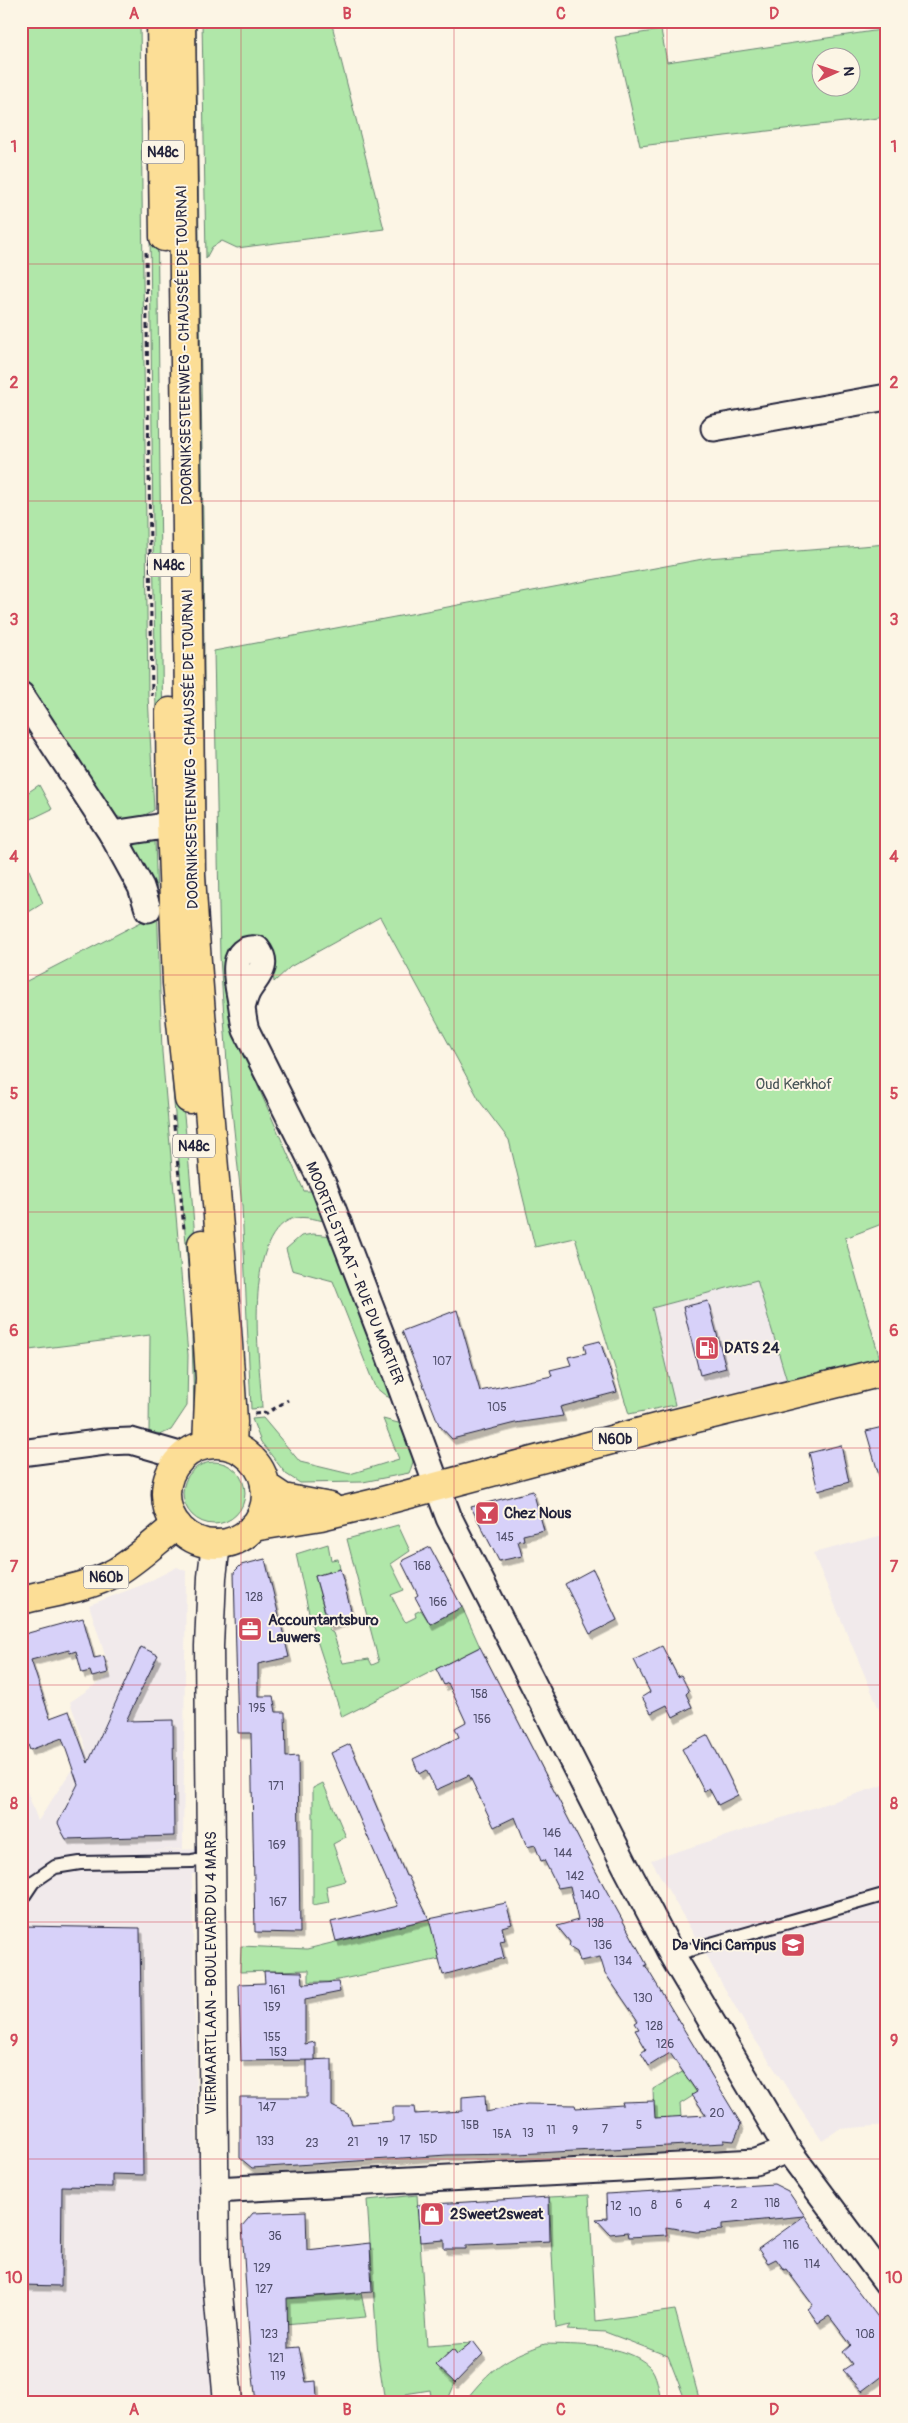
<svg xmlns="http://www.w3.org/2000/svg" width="908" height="2423" font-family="Pangolin,sans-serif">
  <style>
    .built { fill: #f1eaeb }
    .green { fill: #b0e7a9; stroke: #698472; fill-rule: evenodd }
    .building { fill: #d7d1f9; stroke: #22223b; filter: url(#shadow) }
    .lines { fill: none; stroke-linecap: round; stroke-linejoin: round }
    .service-casing { stroke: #22223b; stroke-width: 16 }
    .minor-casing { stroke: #22223b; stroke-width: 29 }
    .tertiary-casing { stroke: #22223b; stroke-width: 31 }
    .primary-casing { stroke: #22223b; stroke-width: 31 }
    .path { stroke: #22223b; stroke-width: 3; stroke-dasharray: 5 4; stroke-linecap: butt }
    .service { stroke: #fcf5e5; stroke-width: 12 }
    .minor { stroke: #fcf5e5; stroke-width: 25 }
    .tertiary { stroke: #fcf5e5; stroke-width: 28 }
    .primary { stroke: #fcde96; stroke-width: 28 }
    .grid { fill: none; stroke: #d1495b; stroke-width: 1; stroke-opacity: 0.55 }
    .labels { text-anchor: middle; stroke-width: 4; stroke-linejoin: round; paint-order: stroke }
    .number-label { font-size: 12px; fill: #4f4e6a }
    .shield { fill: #fcf5e5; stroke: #63616e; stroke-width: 1 }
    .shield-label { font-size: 14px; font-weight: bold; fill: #22223b }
    .street-label { font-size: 15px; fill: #22223b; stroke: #fcf5e5 }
    .park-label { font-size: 15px; fill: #465356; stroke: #fcf5e5 }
    .poi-label { font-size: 15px; font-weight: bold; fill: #22223b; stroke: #fcf5e5; text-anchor: start }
    .neatline { fill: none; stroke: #d1495b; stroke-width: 2 }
    .grid-label { font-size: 16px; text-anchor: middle; font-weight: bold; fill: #d1495b }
  </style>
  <defs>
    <filter id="shadow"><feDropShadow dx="3" dy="5.5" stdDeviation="0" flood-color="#0004"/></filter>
  </defs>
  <rect width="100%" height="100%" fill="#fcf5e5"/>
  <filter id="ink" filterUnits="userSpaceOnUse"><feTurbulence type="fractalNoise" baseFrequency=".02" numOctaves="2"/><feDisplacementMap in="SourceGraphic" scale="10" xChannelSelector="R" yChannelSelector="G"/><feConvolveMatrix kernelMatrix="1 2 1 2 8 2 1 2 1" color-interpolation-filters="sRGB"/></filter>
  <g filter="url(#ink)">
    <g class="built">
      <path d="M757,1280L787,1381L675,1405L652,1308Z"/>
      <path d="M887,1534V1728L813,1553Z"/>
      <path d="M177,1567L186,1571L183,1849L135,1851L202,1849L199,1873L192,1874L197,2140L214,2402H21V1775L38,1821L86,1748L70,1702L111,1674L89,1605L142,1585Z"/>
      <path d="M887,1784V2125L839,2129L822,2141L748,2029L651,1860Z"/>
    </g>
    <g class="green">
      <path d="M21,21H140L148,695L154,810C134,822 119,824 103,804L21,682Z"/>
      <path d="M148,21H155L163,749L160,750L156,714L153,536Z"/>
      <path d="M188,21H196L203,523L205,810H198Z"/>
      <path d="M202,21H331L384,229L237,248L222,241L212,247L206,258Z"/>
      <path d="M887,29V117L640,146L615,37L661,30L667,62ZM820,58H850V88H820Z"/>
      <path d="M887,544V1222L845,1238L880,1359L787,1381L757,1280L652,1308L675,1405L629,1414L575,1238L535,1247L509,1140L481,1103L380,917L290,967L274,982L272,962L244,944L241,1048L304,1191H314L328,1222C314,1219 300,1214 287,1221C243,1247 260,1364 262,1408L251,1409L242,1206L227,1063L220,957L214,651L708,558Z"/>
      <path d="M39,785L52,809L21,824V797Z"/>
      <path d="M143,840H155L162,1052L188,1355L187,1406L171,1430L162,1434L149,1432L150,1335L21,1351V984L141,922L153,913L132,855L135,845Z"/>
      <path d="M21,851L43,903L21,917Z"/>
      <path d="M166,982C189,1126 199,1264 203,1409H194L191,1302L169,1044Z"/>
      <path d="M313,1234L333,1236L397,1401L386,1396L375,1387L333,1281L292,1270L286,1249L301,1236Z"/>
      <path d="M263,1418L300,1462L350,1474L399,1459L383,1419L406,1425C413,1444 418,1453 409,1473L363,1482L300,1483L286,1474L261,1442L252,1419Z"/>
      <circle cx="214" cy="1493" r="31"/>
      <path d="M398,1525L410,1551L391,1564L404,1590L391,1595L404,1620L406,1622L416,1617L415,1613L421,1610L430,1624L462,1607L480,1647L342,1717L311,1622L296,1554L328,1544L331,1560L338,1559L340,1569L315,1576L330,1631L333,1633L343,1663L369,1659L372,1665L379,1662L347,1539Z"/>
      <path d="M323,1783L346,1837L333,1844L346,1881L326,1886L329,1902L313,1905V1788Z"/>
      <path d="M429,1919L440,1959L328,1982H309V1970L240,1972L241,1946L307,1949Z"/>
      <path d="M703,2060L715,2082L680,2104L681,2117L655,2146L653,2089Z"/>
      <path d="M417,2195L427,2346L471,2343L457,2354L453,2349L437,2364L455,2383L447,2402H432L430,2390L405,2394L406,2402H385L378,2356L367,2200Z"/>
      <path d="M589,2195L596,2321L675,2310L700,2402H686L668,2356L605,2332L567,2330L571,2325L556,2328L549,2197Z"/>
      <path d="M361,2293L366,2317L249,2327L247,2302Z"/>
      <path d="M545,2344C575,2345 625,2343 649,2366C657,2373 659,2391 661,2402H464C492,2367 503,2359 545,2344Z"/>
    </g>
    <g class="building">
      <path d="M708,1301L726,1368L700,1375L683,1307Z"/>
      <path d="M457,1310L480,1391L552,1376L550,1370L571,1365L568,1357L586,1353L584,1345L600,1341L617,1392L560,1407L563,1416L515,1423L452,1439L439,1425L402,1331Z"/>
      <path d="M887,1426V1486H882L866,1431Z"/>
      <path d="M841,1445L849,1482L818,1491L809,1453Z"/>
      <path d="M533,1491L544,1530L523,1535L524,1540L518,1541L522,1556L499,1561L471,1507Z"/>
      <path d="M430,1547L462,1607L430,1624L415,1597L418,1595L402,1563L403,1560Z"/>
      <path d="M265,1559L289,1657L258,1664V1696H273L276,1712H285L286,1757L298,1756L300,1933L255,1932L251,1733H238L234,1572L241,1565Z"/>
      <path d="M340,1569L353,1618L329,1626L315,1576Z"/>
      <path d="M593,1569L617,1620L590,1634L565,1584Z"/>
      <path d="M83,1618L94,1658L104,1656L108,1673L92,1677L90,1671L82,1673L76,1651L70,1653L69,1650L31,1660L50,1718L69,1711L88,1763L141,1647L158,1655L126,1721L173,1720L174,1836L66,1839L62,1832L58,1823L78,1784L62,1738L30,1750L21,1727V1635Z"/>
      <path d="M662,1646L678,1677L681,1675L689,1691L686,1694L692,1707L673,1717L667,1705L651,1713L642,1697L650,1692L634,1660Z"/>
      <path d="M480,1647L588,1857L647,1965H645L741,2124L734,2141L724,2140V2143L518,2154L447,2155L252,2168L240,2158V2097H307V2060L332,2059V2106L348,2114L352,2124L393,2121V2107H414L415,2114L462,2111V2097L485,2095L486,2112L527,2104L575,2105L576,2108L623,2105L622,2102L654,2101L655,2118L706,2115L692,2095L697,2092L670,2053L649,2066L641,2053L646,2049L635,2030L639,2029L635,2023L638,2021L605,1973L600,1957L580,1961L577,1952L569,1947L570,1942L557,1926L578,1920L570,1886L558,1888L544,1860L541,1861L535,1845L527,1847L515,1817L494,1827L469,1775L436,1790L426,1770L419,1774L413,1759L459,1737L455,1728L466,1722L448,1683L444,1685L436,1669Z"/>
      <path d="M708,1735L738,1795L718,1805L709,1788L704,1791L682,1749Z"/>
      <path d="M350,1744L406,1876H408L429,1919L506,1903L512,1924L502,1927L505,1940L500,1941L504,1958L443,1975L429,1919L336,1941L331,1922L398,1906L331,1753Z"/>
      <path d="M21,1926L140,1928L143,2175L112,2174V2187L62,2186L61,2286L21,2285Z"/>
      <path d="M264,1971L302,1972L303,1984L338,1982L340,1992L305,1999V2044L315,2042V2060L241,2061L239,1984L265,1983Z"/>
      <path d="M774,2184L788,2191L836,2262L887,2329V2372L862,2391L843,2370L852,2364L843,2352L851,2345L829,2316L818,2323L808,2309L813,2305L786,2269L784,2270L776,2259L768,2263L758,2249L804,2216L722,2224V2230L696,2232L666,2227L667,2235L629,2237L628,2232L610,2234L596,2219L607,2218L606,2194Z"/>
      <path d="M549,2197L550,2241L466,2245V2249H444V2240L420,2242L417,2205Z"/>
      <path d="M306,2211L307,2250L370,2243L372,2292L287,2298L288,2348L299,2347L306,2382L316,2381L317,2398L306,2400V2402H256L250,2351L242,2226L253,2213Z"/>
      <path d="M473,2341L483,2354L455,2383L436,2365L453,2349L457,2354Z"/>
    </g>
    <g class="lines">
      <defs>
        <g id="service">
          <path d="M21,1900L33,1882L55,1867L80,1863L192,1861L211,1858"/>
          <path d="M672,1955L887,1894"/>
        </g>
        <g id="minor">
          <path d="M714,428L887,397"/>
          <path d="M21,695L112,834L158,827L171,822L191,818"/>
          <path d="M112,834L141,887L148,909"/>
          <path d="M242,1008C244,1001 245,995 249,989C258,975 270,965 257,949C227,945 238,985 241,1002C243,1012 243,1021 246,1030L324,1186L389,1355L449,1518L626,1867L672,1955L788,2150L887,2283"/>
          <path d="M21,1453L105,1442L131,1441L183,1456"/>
          <path d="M215,2190L756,2162L788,2150"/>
        </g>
        <path id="tertiary" d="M216,1544L212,1577L209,1646L215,2260L228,2402"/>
        <g id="primary">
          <path d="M161,21L164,237"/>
          <path d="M181,21L191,875C202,1058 223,1240 233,1422L232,1446"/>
          <path d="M170,712L171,822L177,983L189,1099"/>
          <path d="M202,1244L210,1378L207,1444"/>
          <circle cx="216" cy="1494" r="50"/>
          <path d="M265,1486L283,1498L330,1507"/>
          <path d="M253,1527L321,1516L379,1502L656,1428L887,1371"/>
          <path d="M21,1600C52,1592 88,1588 116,1572C138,1559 157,1540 177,1525"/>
        </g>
      </defs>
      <use href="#service" class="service-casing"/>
      <use href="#minor" class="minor-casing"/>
      <use href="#tertiary" class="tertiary-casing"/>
      <use href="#primary" class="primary-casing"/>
      <g class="path">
        <path d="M146,252L152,696"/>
        <path d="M173,1116L184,1229"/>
        <path d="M254,1414L267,1413L288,1400"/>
      </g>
      <use href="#service" class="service"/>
      <use href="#minor" class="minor"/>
      <use href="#tertiary" class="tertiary"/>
      <use href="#primary" class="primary"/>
    </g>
  </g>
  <path class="grid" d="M241,21V2402M454,21V2402M667,21V2402M21,264H887M21,501H887M21,738H887M21,975H887M21,1212H887M21,1448H887M21,1685H887M21,1922H887M21,2159H887"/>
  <defs>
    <symbol id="fuel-square" viewBox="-11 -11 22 22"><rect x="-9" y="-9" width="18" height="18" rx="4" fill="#d1495b" stroke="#fcf5e5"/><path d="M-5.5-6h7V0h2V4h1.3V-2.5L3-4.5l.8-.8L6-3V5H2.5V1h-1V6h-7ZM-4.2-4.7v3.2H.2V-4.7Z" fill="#fff"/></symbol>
    <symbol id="bar-square" viewBox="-11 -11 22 22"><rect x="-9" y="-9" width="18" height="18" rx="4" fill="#d1495b" stroke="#fcf5e5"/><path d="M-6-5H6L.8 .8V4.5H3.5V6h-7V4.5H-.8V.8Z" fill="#fff"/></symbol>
    <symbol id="office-square" viewBox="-11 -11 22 22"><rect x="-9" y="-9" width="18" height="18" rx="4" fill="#d1495b" stroke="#fcf5e5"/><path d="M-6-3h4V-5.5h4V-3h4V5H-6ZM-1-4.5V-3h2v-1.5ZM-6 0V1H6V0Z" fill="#fff"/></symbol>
    <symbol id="school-square" viewBox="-11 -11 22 22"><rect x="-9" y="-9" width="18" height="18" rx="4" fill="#d1495b" stroke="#fcf5e5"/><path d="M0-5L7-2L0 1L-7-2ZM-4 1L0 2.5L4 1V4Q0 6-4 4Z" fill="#fff"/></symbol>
    <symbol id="shop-square" viewBox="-11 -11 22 22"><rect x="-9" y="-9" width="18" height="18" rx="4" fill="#d1495b" stroke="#fcf5e5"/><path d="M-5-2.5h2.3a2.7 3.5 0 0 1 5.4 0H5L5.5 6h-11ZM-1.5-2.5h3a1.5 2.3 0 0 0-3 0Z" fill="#fff"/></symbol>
  </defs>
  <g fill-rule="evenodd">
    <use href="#fuel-square" x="693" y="1334" width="28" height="28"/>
    <use href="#bar-square" x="473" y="1499" width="28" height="28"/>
    <use href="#office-square" x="236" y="1615" width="28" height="28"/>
    <use href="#school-square" x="779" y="1931" width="28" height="28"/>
    <use href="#shop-square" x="418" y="2200" width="28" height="28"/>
  </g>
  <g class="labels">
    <g class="number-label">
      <text x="442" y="1365">107</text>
      <text x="497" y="1411">105</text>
      <text x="505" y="1541">145</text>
      <text x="422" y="1570">168</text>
      <text x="254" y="1601">128</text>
      <text x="438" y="1606">166</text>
      <text x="479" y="1698">158</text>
      <text x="257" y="1712">195</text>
      <text x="482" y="1723">156</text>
      <text x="276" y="1790">171</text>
      <text x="552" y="1837">146</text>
      <text x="277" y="1849">169</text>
      <text x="563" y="1857">144</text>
      <text x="575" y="1880">142</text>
      <text x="590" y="1899">140</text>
      <text x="278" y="1906">167</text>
      <text x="595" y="1927">138</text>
      <text x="603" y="1949">136</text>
      <text x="623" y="1965">134</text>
      <text x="277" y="1994">161</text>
      <text x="643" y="2002">130</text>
      <text x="272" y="2011">159</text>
      <text x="654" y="2030">128</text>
      <text x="272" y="2041">155</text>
      <text x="665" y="2048">126</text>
      <text x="278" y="2056">153</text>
      <text x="267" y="2111">147</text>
      <text x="717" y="2117">20</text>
      <text x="470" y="2129">15B</text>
      <text x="639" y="2129">5</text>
      <text x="605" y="2133">7</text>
      <text x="551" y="2134">11</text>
      <text x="575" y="2134">9</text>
      <text x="528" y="2137">13</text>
      <text x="502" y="2138">15A</text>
      <text x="428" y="2143">15D</text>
      <text x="405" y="2144">17</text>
      <text x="265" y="2145">133</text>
      <text x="353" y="2146">21</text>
      <text x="383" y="2146">19</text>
      <text x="312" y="2147">23</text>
      <text x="772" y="2207">118</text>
      <text x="679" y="2208">6</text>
      <text x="734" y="2208">2</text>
      <text x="654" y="2209">8</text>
      <text x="707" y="2209">4</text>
      <text x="616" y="2210">12</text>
      <text x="635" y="2216">10</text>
      <text x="275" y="2240">36</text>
      <text x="791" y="2249">116</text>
      <text x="812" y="2268">114</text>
      <text x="262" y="2272">129</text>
      <text x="264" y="2293">127</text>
      <text x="269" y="2338">123</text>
      <text x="865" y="2338">108</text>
      <text x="276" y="2362">121</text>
      <text x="278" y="2380">119</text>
    </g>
    <g class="shield">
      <rect x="142" y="140.5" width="42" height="23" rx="4"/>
      <rect x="148" y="553.5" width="42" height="23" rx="4"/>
      <rect x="173" y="1134.5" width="42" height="23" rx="4"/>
      <rect x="592.5" y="1427.5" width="45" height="23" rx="4"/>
      <rect x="83.5" y="1565.5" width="45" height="23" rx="4"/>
    </g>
    <g class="shield-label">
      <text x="163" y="157">N48c</text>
      <text x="169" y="570">N48c</text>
      <text x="194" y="1151">N48c</text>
      <text x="615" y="1444">N60b</text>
      <text x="106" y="1582">N60b</text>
    </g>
    <g class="street-label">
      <text transform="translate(184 345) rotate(-91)" y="5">DOORNIKSESTEENWEG - CHAUSSÉE DE TOURNAI</text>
      <text transform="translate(190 749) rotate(-91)" y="5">DOORNIKSESTEENWEG - CHAUSSÉE DE TOURNAI</text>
      <text transform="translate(355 1273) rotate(68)" y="5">MOORTELSTRAAT - RUE DU MORTIER</text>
      <text transform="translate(211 1973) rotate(-90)" y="5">VIERMAARTLAAN - BOULEVARD DU 4 MARS</text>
    </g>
    <g class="park-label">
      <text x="794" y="1089">Oud Kerkhof</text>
    </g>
    <g class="poi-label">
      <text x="724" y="1353">DATS 24</text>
      <text x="504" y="1518">Chez Nous</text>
      <text x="268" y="1625">Accountantsburo<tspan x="268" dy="17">Lauwers</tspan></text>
      <text x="776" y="1950" text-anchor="end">Da Vinci Campus</text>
      <text x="450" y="2219">2Sweet2sweat</text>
    </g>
  </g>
  <rect width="908" height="2423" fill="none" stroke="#fcf5e5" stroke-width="55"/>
  <g transform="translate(836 72) rotate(87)"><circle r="24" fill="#fcf5e5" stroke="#a5a1a1"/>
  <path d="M0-4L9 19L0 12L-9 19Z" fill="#d1495b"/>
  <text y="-8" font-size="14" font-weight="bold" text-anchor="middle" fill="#22223b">N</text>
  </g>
  <rect x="28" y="28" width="852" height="2368" class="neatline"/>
  <g class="grid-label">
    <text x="134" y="19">A</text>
    <text x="347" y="19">B</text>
    <text x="561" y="19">C</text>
    <text x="774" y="19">D</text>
    <text x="14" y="152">1</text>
    <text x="894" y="152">1</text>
    <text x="14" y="388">2</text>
    <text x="894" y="388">2</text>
    <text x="14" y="625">3</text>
    <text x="894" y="625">3</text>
    <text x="14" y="862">4</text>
    <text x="894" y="862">4</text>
    <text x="14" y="1099">5</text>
    <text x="894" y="1099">5</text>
    <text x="14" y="1336">6</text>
    <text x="894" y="1336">6</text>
    <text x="14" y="1572">7</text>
    <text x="894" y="1572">7</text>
    <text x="14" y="1809">8</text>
    <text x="894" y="1809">8</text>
    <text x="14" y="2046">9</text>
    <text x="894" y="2046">9</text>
    <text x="14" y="2283">10</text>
    <text x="894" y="2283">10</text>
    <text x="134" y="2415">A</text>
    <text x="347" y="2415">B</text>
    <text x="561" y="2415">C</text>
    <text x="774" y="2415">D</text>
  </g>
</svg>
